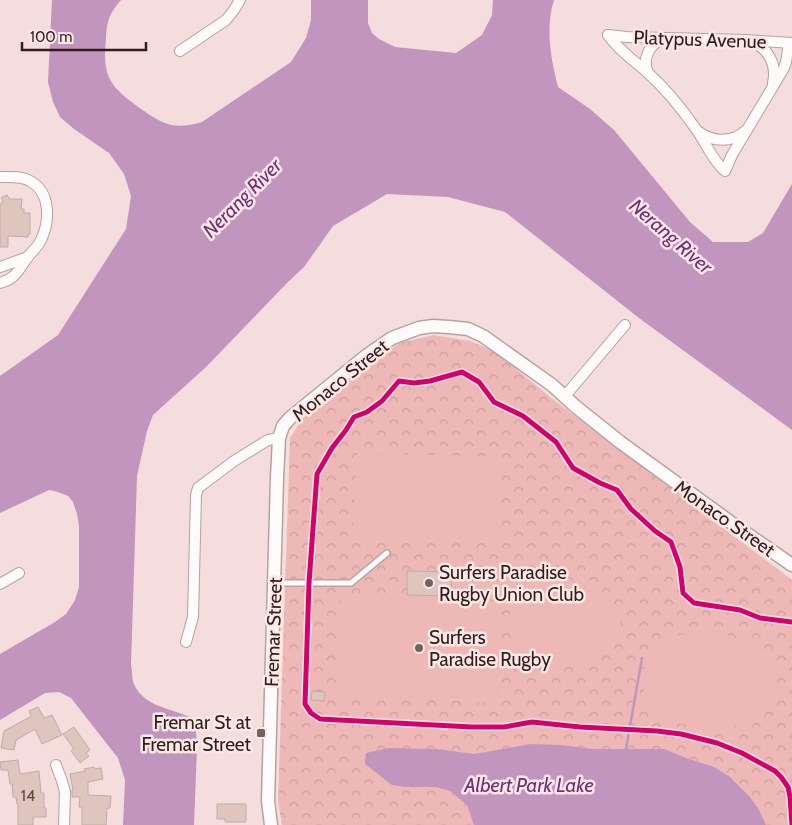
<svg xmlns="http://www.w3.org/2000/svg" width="792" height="825" font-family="Cabin,sans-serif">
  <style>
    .park { fill: url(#park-crowns) }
    .pitch { fill: #edb8b6 }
    .water { fill: #c295bf }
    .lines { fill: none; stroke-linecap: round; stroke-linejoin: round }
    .stream { stroke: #c295bf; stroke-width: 2.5 }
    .building { fill: #dfc5be; stroke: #beaca8 }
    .service-casing { stroke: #b5a2a1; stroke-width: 8 }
    .minor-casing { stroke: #b5a2a1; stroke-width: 12 }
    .tertiary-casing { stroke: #b5a2a1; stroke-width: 15 }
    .service { stroke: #fdfafa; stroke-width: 5 }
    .minor { stroke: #fdfafa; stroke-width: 10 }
    .tertiary { stroke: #fdfafa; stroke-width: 12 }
    .cycleway-casing { stroke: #fde8e6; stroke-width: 8 }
    .cycleway { stroke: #d6006c; stroke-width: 5 }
    .poi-dot { fill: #756160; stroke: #fde8e6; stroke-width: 2 }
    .labels { text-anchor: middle; stroke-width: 5; stroke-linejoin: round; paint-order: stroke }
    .number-label { font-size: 16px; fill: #5c4845 }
    .street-label { font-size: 19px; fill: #301e1d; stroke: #fde8e6 }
    .poi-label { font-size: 19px; fill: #301e1d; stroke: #fde8e6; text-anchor: start }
    .water-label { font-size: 20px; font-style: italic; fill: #702f79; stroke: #fde8e6 }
  </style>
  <defs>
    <pattern id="park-crowns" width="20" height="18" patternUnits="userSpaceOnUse" patternTransform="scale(1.25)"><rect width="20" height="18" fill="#edb8b6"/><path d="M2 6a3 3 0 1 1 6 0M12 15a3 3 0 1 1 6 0" fill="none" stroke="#cc9e9c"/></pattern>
  </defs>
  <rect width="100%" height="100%" fill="#f4dddc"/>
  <path class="park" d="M434,335L470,341L494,351L550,397L792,580V825H282L278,801L290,438L307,412L399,343Z"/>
  <g class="pitch">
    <path d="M357,453L502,457L499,540L352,535Z"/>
    <path d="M558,578L577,582L595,589L612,602L620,620L621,631L615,644L598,657L582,663L562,668L541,666L526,659L514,650L509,631L510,604L521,588L539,582Z"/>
    <path d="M341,596L502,602L497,703L335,695Z"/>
    <path d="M710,631L728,635L748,643L766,657L776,671L778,688L768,709L731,727L710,729L681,724L658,714L645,697L643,675L647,653L659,642L677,635L691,633Z"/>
  </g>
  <g class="water">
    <path d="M52,0H121C109,14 107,21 106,39C102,77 110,87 141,109C164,125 174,130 202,122L291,62L306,38L311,20V0H368V23L372,33L379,39L395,47L456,53L482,35L492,15L493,0H554C545,29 551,59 558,87L590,109L614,130L690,222L713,242H748L763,233L792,184V430L639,318L505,212L448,197L387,194L333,226L304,267L287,283L206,367L153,415L147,431L137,476L131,665C132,670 132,677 133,682C142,706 169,708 190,717L196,731L197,748L194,825H123L125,780L118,758L71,698L59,692L45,693L0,720V654L55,622L66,614L75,600L79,587V526L77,514L73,502L68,496L58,492L49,490L0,513V376L58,335L126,229L131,196L124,174L109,153L74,129L60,117L53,102L48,82Z"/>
    <path d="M531,744L561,745L593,749H664L686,758L714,767L730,777L749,796L758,808L766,825H474L467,805L450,791L436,787H405L392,785L365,764L366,753L389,748L437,749L474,754Z"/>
  </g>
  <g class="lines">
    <path class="stream" d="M626,749L642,658"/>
  </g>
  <g class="building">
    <path d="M7,195L9,199H22L21,209H24V213H30V234H28V237L8,236V247H0V205L3,201L1,198Z"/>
    <path d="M407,571L452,572L451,596L407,595Z"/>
    <path d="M312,691L325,692L324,701L311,700Z"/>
    <path d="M38,707L44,718L52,715L62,735L42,744L35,729L16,740L14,750L1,748L4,731L30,717L31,716L29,711Z"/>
    <path d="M74,727L90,750L86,753L89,756L80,763L71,751L74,749L63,734Z"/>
    <path d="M18,760L20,774L39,771L41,793H44V808H46V817H33V825H18V804H17L16,797H13L12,784H10L8,770H1L0,762Z"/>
    <path d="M94,767L95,769L101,768L103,779L88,782V795L111,796L110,808H107L106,825H82V807H79L80,797H72V790H73L70,774L86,771L84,769Z"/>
    <path d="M217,804H246V822H225V819H217Z"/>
  </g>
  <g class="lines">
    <defs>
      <path id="service" d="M275,583H351L387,553"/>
      <g id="minor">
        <path d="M608,35C620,52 634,60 648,73C666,89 682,109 696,129C706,143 712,160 725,171L732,155L784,68L786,62L789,43"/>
        <path d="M608,35L627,37L745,40L792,43"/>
        <path d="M750,41C769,48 777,65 773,83"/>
        <path d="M180,51L226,20L234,10L240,0"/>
        <path d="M648,73C642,59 649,44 663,39"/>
        <path d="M699,132C713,142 732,143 745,131"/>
        <path d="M0,177C9,177 22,176 30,181C51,192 50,221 41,240C38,247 32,251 27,258C19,269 16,279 0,283"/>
        <path d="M0,267L28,257"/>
        <path d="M565,396L625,325"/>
        <path d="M0,584L19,573"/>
        <path d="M186,642L193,617L196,495L198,488L234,461L268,440L279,438"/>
        <path d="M56,765L62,781L65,792L64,825"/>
      </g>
      <path id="tertiary" d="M271,825L268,801L277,478L279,438L283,426L290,418L366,356L392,338L419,328L433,326L449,327L468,329L483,336L552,385L575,406L620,442L733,524L792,565"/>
    </defs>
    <use href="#service" class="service-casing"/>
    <use href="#minor" class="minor-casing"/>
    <use href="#tertiary" class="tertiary-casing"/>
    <use href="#service" class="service"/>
    <use href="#minor" class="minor"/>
    <use href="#tertiary" class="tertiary"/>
    <defs>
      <path id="cycleway" d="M792,622L760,618L740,610L694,603L683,593L680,567L671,542L655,531L631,509L617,490L600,483L573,468L556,442L523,416L494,402L479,382L462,372L430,381L414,383L399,381L382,401L367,412L354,417L346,430L332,448L317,474L309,583L305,704L311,713L320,719L472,727H504L532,722L580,727L657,731L681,734L717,743L742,753L775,771L781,777L788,787L790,797L792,825"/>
    </defs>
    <use href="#cycleway" class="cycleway-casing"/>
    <use href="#cycleway" class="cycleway"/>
  </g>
  <g class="poi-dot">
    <circle cx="429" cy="583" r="5"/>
    <circle cx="419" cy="648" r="5"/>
    <rect x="256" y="728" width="10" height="10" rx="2.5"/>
  </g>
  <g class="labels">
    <g class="number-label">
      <text x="28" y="801">14</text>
    </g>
    <g class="street-label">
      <text transform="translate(700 39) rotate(2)" y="7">Platypus Avenue</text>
      <text transform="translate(340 380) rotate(-39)" y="7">Monaco Street</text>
      <text transform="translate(725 518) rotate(35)" y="7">Monaco Street</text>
      <text transform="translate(273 632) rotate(-88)" y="7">Fremar Street</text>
    </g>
    <g class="poi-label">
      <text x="439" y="579">Surfers Paradise<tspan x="439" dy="22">Rugby Union Club</tspan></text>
      <text x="429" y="644">Surfers<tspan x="429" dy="22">Paradise Rugby</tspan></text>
      <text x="251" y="729" text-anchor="end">Fremar St at<tspan x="251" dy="22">Fremar Street</tspan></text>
    </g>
    <g class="water-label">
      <text transform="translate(242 198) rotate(-45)" y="7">Nerang River</text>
      <text transform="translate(671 236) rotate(41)" y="7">Nerang River</text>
      <text x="529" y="792">Albert Park Lake</text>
    </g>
  </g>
  <path d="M22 42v8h124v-8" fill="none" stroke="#301e1d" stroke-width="2.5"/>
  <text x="30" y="42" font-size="15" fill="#301e1d" stroke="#fde8e6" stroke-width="4" paint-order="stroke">100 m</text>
</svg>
